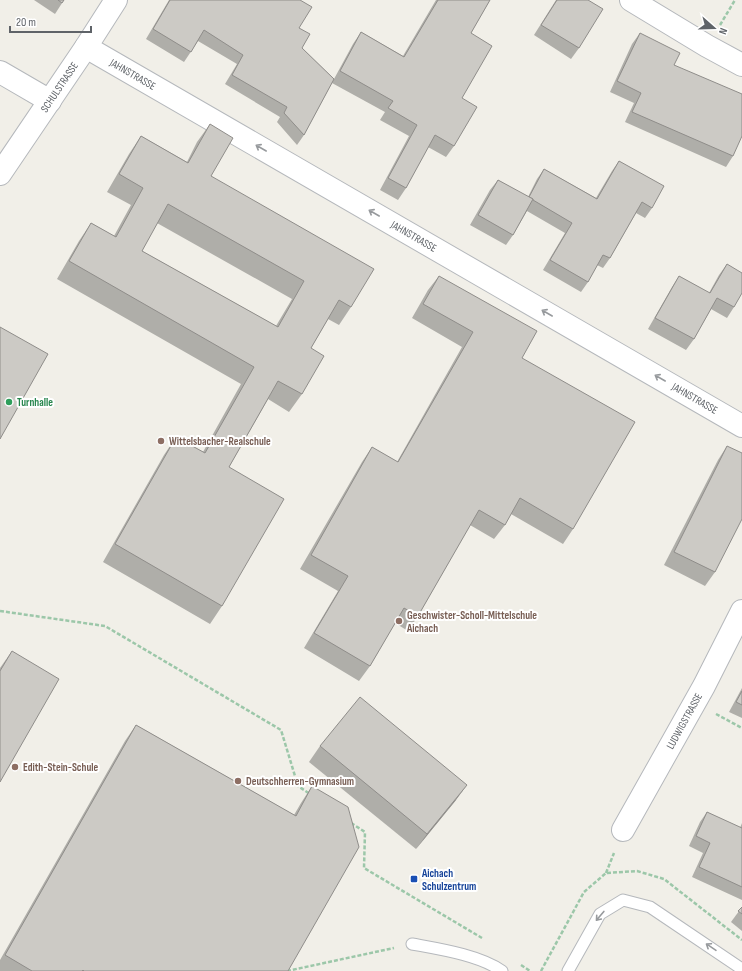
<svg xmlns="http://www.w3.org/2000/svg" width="742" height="971" font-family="'Sofia Sans Condensed',sans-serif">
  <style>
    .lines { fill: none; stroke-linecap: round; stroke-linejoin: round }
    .lane-casing { stroke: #b5b8bc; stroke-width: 13 }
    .street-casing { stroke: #b5b8bc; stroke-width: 24 }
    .path { stroke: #9cc7a9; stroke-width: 2.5; stroke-dasharray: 4 2; stroke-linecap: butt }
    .lane { stroke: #fff; stroke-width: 11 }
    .street { stroke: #fff; stroke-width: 22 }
    .wall { fill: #afaea9; fill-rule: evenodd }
    .shaded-wall { fill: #8f8d8a }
    .building { fill: #cccac5; stroke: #8f8d8a; fill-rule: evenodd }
    .oneway { stroke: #979a9d }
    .leisure-dot { fill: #2e9e5b; stroke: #fff; stroke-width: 1.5 }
    .education-dot { fill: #8d6e63; stroke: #fff; stroke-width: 1.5 }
    .transit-dot { fill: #1a4fb4; stroke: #fff; stroke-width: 1.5 }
    .labels { text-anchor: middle; stroke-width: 4; stroke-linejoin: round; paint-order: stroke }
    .street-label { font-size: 11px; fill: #5f6368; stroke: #fff }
    .leisure-label { font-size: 11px; font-weight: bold; fill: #27864d; stroke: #fff; text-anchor: start }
    .education-label { font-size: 11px; font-weight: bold; fill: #785e54; stroke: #fff; text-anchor: start }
    .transit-label { font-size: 11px; font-weight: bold; fill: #164399; stroke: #fff; text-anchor: start }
  </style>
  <rect width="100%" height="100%" fill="#f1efe8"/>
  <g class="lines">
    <defs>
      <g id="lane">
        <path d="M412,944C439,949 479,955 502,971"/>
        <path d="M568,971L600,914L623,900L650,907L739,967L741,971"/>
      </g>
      <g id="street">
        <path d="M631,0L707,46L742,65"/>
        <path d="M86,47L742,426"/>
        <path d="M0,72L50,101"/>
        <path d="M0,174L86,47L116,0"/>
        <path d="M623,830L704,686L742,611"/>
      </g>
    </defs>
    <use href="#lane" class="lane-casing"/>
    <use href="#street" class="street-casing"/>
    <g class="path">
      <path d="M720,25L735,0"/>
      <path d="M0,611L105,626L281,730L298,786L310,794"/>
      <path d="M716,714L742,728"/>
      <path d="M351,823L365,832L364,868L482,938"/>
      <path d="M606,873L614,853"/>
      <path d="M521,965L530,971"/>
      <path d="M287,971L394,948"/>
      <path d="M541,971L584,892L606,873L637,871L664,879L742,940"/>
    </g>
    <use href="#lane" class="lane"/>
    <use href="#street" class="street"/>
  </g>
  <g class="wall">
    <path d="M34,0H64L55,14Z"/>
    <path d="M169,0H300L299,28L302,48L334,79L353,44L361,32L403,56L436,0H490L471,33L462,98L454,146L446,157L428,147L406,188L398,200L380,190L409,136L380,120L385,112L332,83L304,135L297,145L277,122L280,117L225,84L237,64L198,41L184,62L146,39Z"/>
    <path d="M556,0H588L579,48L571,59L534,35Z"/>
    <path d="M640,33L674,65L733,156L726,167L625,122L634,103L610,92L632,44Z"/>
    <path d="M210,124L211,176L351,307L339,325L328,319L311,348L302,394L289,412L268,399L229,467L222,606L210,624L103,562L164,455L176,437L203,452L241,384L57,279L79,241L91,223L114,236L131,205L107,192L129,154L141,136L187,162L197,142ZM157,223L292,299L276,326L142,251Z"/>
    <path d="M619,161L652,208L645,218L636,213L610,258L603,268L597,265L588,282L581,292L543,270L565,233L527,211L513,235L506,245L470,225L490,190L498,180L528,197L537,179L544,169L596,198L612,171Z"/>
    <path d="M727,264L734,307L727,318L711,309L694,339L686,350L648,329L672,287L679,276L709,293L719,275Z"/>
    <path d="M439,276L522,358L573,529L563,544L511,514L505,525L494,539L470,525L418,616L408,631L395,623L370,666L359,681L304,648L338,591L300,569L362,462L372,447L397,462L462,347L412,318L428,290Z"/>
    <path d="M727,446L715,572L705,586L664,565L718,460Z"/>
    <path d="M12,651L0,782V668Z"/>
    <path d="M742,688V718L729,712Z"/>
    <path d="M136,725L294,815L301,803L312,786L288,971H0V960L125,741Z"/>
    <path d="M320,746L456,800L416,849L309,762Z"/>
    <path d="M707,812L740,828L742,823V900L692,877L703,853L689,846L700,822Z"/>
    <path d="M742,907V931L731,922Z"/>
  </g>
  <path class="shaded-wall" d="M467,785L456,800L416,849L427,834Z"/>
  <g class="building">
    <path d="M58,0H64L62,3Z"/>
    <path d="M170,0H300L312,7L299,28L310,34L302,48L334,79L304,135L284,113L287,107L232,75L243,55L204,30L191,52L153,29Z"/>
    <path d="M438,0H490L471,33L492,46L462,98L477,107L454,146L435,135L406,188L388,178L417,125L388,108L393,101L340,71L361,32L404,57Z"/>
    <path d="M557,0H588L603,9L579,48L541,25Z"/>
    <path d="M640,33L680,53L674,65L742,94V136L733,156L632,112L641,93L617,81Z"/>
    <path d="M210,124L233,138L211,176L374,269L351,307L339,300L311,348L324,356L302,394L278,381L229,467L284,499L222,606L115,544L176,437L205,453L254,367L69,261L91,223L116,237L143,188L119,174L141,136L188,163ZM168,204L304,281L278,327L142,251Z"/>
    <path d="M619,161L664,186L652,208L642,202L610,258L603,255L588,282L550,260L572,223L533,200V199L529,197L544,169L597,199Z"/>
    <path d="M498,180L533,199L513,235L478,215Z"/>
    <path d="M727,264L742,273V293L734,307L717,298L694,339L655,318L679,276L710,293Z"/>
    <path d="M439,276L537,331L522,358L635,422L573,529L520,498L505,525L479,510L418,616L404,608L370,666L314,633L348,576L311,555L372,447L398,462L473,332L423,304Z"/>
    <path d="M0,327L48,354L0,439Z"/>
    <path d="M727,446L742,453V519L715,572L674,552Z"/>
    <path d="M12,651L59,679L0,782V671Z"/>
    <path d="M742,691V705L736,702Z"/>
    <path d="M360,697L467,785L427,834L320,746Z"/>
    <path d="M136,725L296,816L312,786L348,807L359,847L288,971H84L83,970L82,971H32L5,955Z"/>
    <path d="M707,812L742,828V887L699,867L710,843L696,836Z"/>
    <path d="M742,907V914L738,911Z"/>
  </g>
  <defs><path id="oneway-shaft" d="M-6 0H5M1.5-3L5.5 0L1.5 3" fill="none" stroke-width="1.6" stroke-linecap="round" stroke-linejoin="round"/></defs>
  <g class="oneway">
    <use href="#oneway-shaft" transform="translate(261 148) rotate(-150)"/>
    <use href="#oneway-shaft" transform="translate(374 213) rotate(-150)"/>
    <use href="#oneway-shaft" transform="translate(547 313) rotate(-150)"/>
    <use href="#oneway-shaft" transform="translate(660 378) rotate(-150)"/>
    <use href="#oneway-shaft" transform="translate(600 916) rotate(130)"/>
    <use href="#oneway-shaft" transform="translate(711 947) rotate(-146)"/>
  </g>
  <circle class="leisure-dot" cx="9" cy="402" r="4"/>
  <g class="education-dot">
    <circle cx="161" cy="441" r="4"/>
    <circle cx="399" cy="621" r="4"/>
    <circle cx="15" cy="767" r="4"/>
    <circle cx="238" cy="781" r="4"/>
  </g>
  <rect class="transit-dot" x="410" y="875" width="8" height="8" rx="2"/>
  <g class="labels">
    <g class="street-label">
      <text transform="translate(133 74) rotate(30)" y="4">JAHNSTRASSE</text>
      <text transform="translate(59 87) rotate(-56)" y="4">SCHULSTRASSE</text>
      <text transform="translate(414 236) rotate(30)" y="4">JAHNSTRASSE</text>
      <text transform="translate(695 398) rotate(30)" y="4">JAHNSTRASSE</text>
      <text transform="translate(684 721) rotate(-61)" y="4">LUDWIGSTRASSE</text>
    </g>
    <g class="leisure-label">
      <text x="17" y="406">Turnhalle</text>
    </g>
    <g class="education-label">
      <text x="169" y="445">Wittelsbacher-Realschule</text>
      <text x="407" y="619">Geschwister-Scholl-Mittelschule<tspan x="407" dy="13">Aichach</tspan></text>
      <text x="23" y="771">Edith-Stein-Schule</text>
      <text x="246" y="785">Deutschherren-Gymnasium</text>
    </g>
    <g class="transit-label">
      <text x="422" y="877">Aichach<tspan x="422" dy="13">Schulzentrum</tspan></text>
    </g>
  </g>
  <g transform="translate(714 28) rotate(110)" stroke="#ffffff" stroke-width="3" paint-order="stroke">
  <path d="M0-3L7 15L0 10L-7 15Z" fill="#5f6368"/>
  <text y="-6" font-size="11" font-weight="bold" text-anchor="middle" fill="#5f6368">N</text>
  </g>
  <path d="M10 26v6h81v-6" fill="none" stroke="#5f6368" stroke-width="2"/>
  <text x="16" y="26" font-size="12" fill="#5f6368" stroke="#ffffff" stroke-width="3" paint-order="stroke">20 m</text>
</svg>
